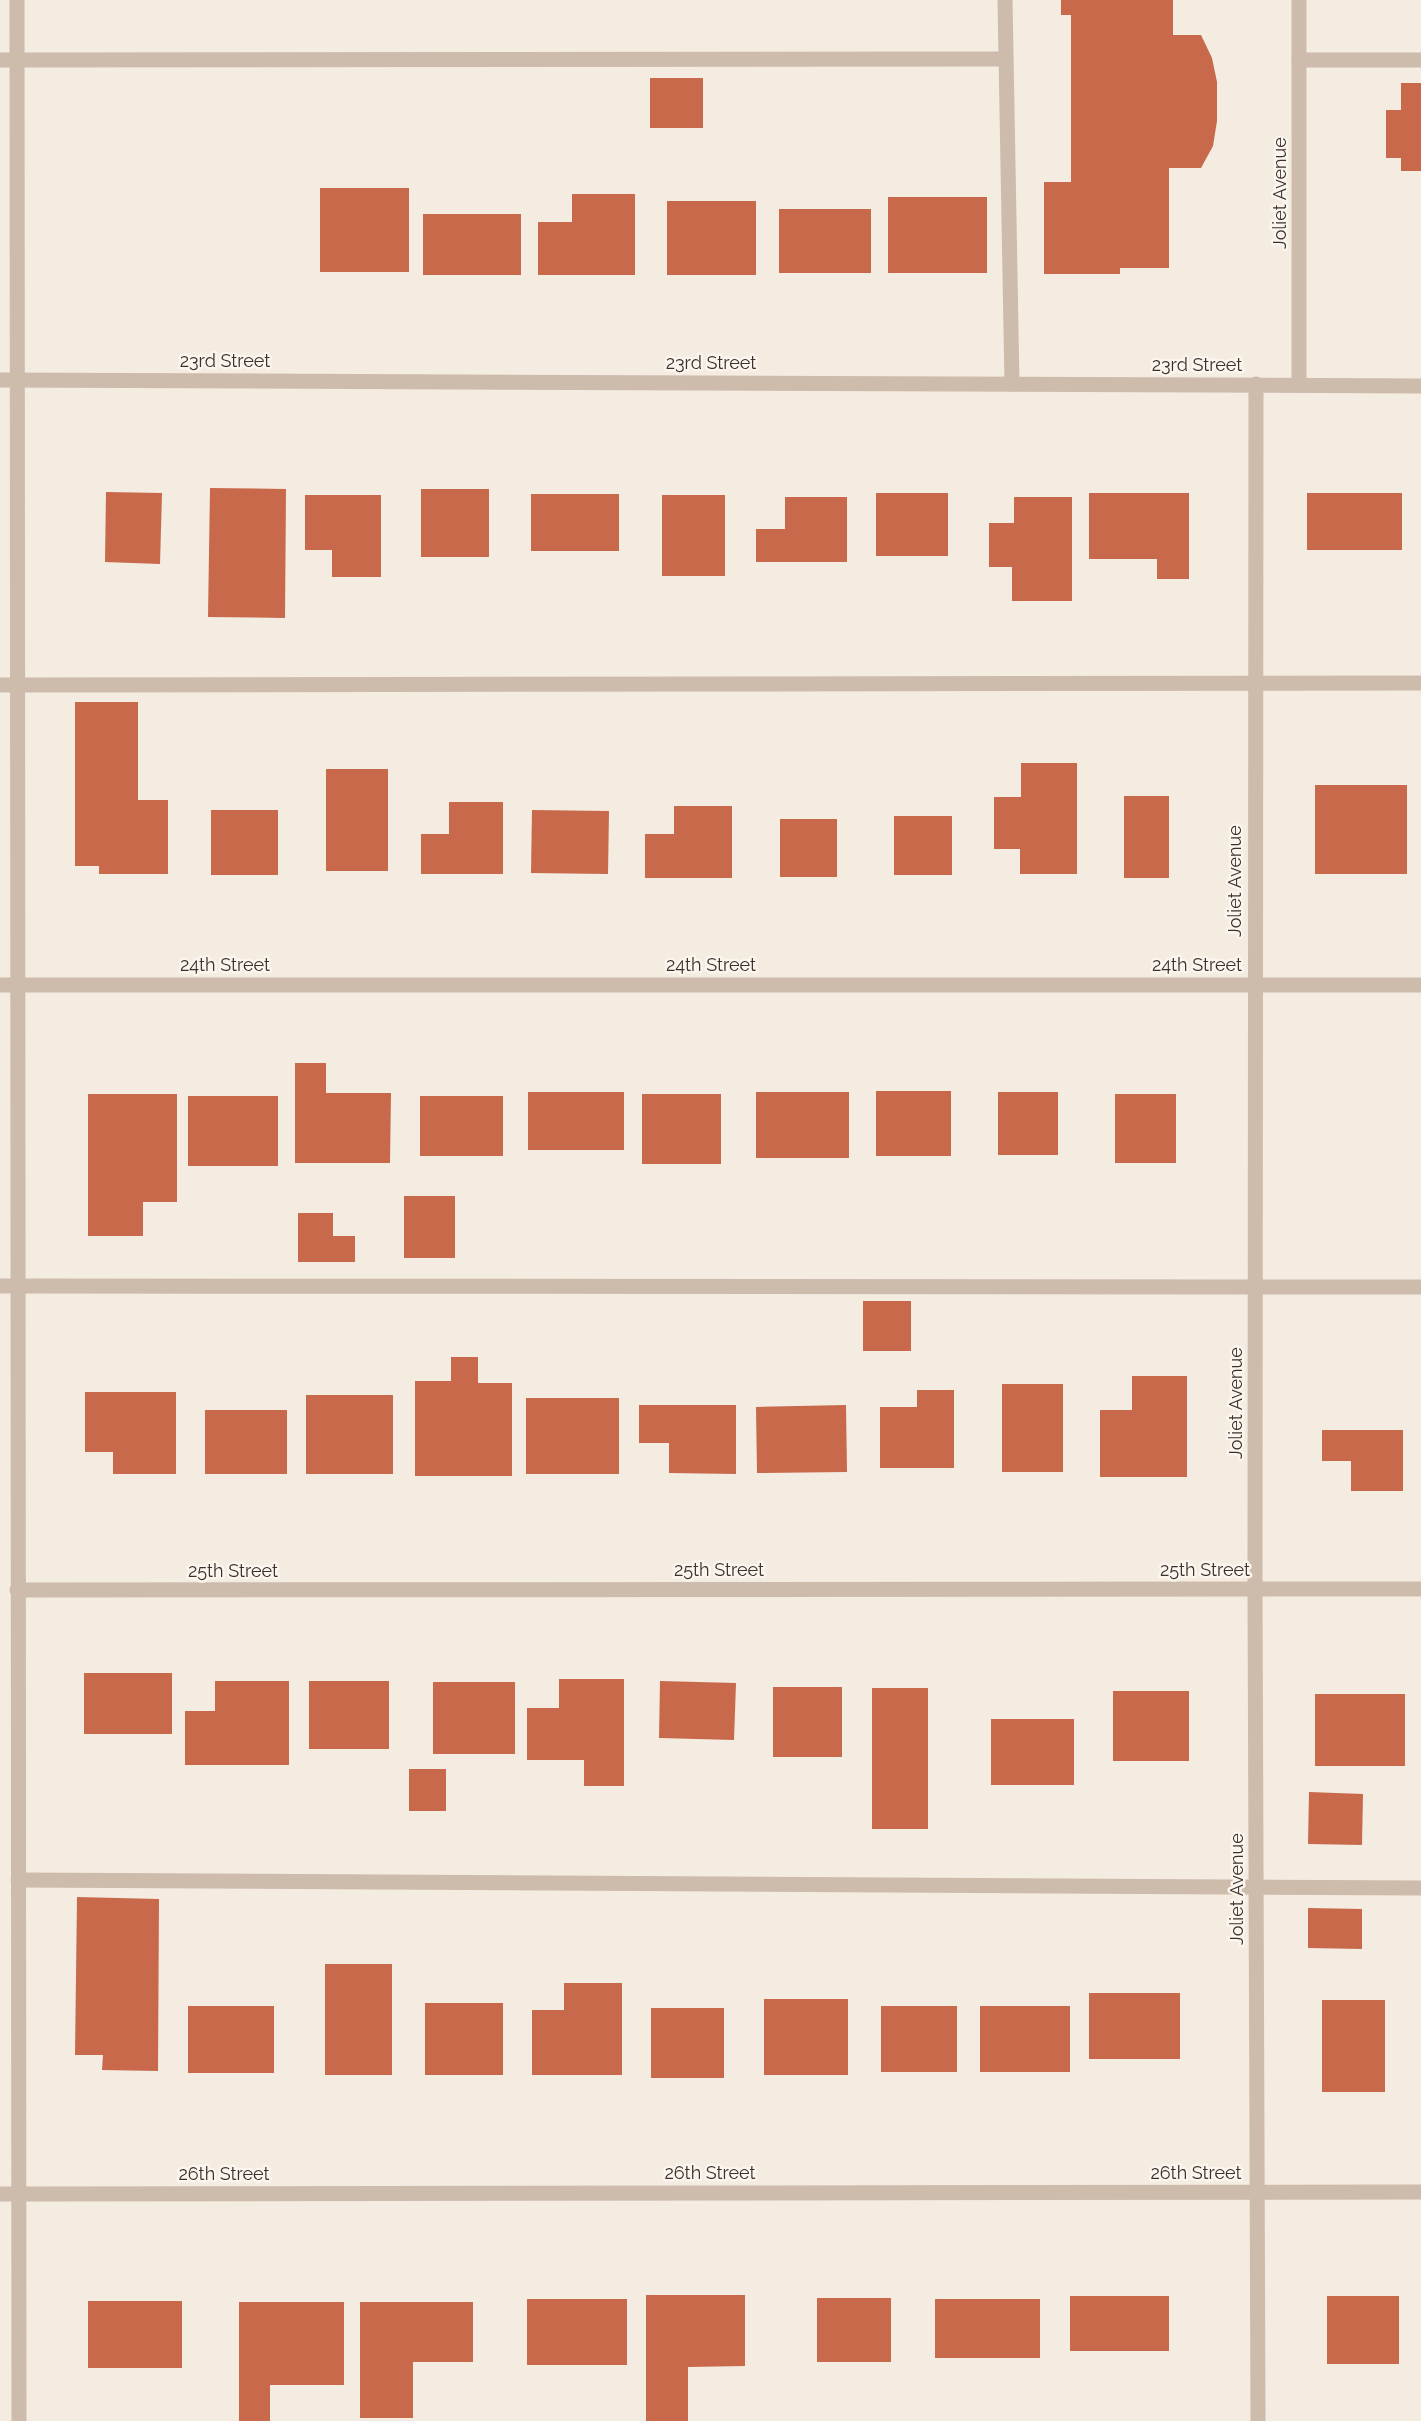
<svg xmlns="http://www.w3.org/2000/svg" width="1421" height="2421" font-family="Raleway,sans-serif">
  <style>
    .building { fill: #c8694b }
    .lines { fill: none; stroke-linecap: round; stroke-linejoin: round }
    .service { stroke: #cdbbac; stroke-width: 15 }
    .minor { stroke: #cdbbac; stroke-width: 15 }
    .tertiary { stroke: #cdbbac; stroke-width: 15 }
    .labels { text-anchor: middle; stroke-width: 5; stroke-linejoin: round; paint-order: stroke }
    .street-label { font-size: 18px; fill: #3b302b; stroke: #fbf5ee }
  </style>
  <rect width="100%" height="100%" fill="#f4ebe1"/>
  <g class="building">
    <path d="M1061,0H1173V35H1201L1212,58L1217,82V121L1213,146L1201,168H1169V268H1120V274H1044V182H1071V15H1061Z"/>
    <rect x="650" y="78" width="53" height="50"/>
    <path d="M1401,83H1421V171H1401V158H1386V110H1401Z"/>
    <rect x="320" y="188" width="89" height="84"/>
    <path d="M572,194H635V275H538V222H572Z"/>
    <rect x="888" y="197" width="99" height="76"/>
    <rect x="667" y="201" width="89" height="74"/>
    <rect x="779" y="209" width="92" height="64"/>
    <rect x="423" y="214" width="98" height="61"/>
    <path d="M210,488L286,489L285,618L208,617Z"/>
    <rect x="421" y="489" width="68" height="68"/>
    <path d="M106,492L162,493L160,564L105,562Z"/>
    <rect x="876" y="493" width="72" height="63"/>
    <path d="M1089,493H1189V579H1157V559H1089Z"/>
    <rect x="1307" y="493" width="95" height="57"/>
    <rect x="531" y="494" width="88" height="57"/>
    <path d="M305,495H381V577H332V550H305Z"/>
    <rect x="662" y="495" width="63" height="81"/>
    <path d="M785,497H847V562H756V529H785Z"/>
    <path d="M1014,497H1072V601H1012V567H989V523H1014Z"/>
    <path d="M75,702H138V800H168V874H99V866H75Z"/>
    <path d="M1021,763H1077V874H1020V849H994V797H1021Z"/>
    <rect x="326" y="769" width="62" height="102"/>
    <rect x="1315" y="785" width="92" height="89"/>
    <rect x="1124" y="796" width="45" height="82"/>
    <path d="M449,802H503V874H421V834H449Z"/>
    <path d="M674,806H732V878H645V834H674Z"/>
    <rect x="211" y="810" width="67" height="65"/>
    <path d="M532,810L609,811L608,874L531,873Z"/>
    <rect x="894" y="816" width="58" height="59"/>
    <rect x="780" y="819" width="57" height="58"/>
    <path d="M295,1063H326V1093H391L390,1163H295Z"/>
    <rect x="876" y="1091" width="75" height="65"/>
    <rect x="528" y="1092" width="96" height="58"/>
    <rect x="756" y="1092" width="93" height="66"/>
    <rect x="998" y="1092" width="60" height="63"/>
    <path d="M88,1094H177V1202H143V1236H88Z"/>
    <rect x="642" y="1094" width="79" height="70"/>
    <rect x="1115" y="1094" width="61" height="69"/>
    <rect x="188" y="1096" width="90" height="70"/>
    <rect x="420" y="1096" width="83" height="60"/>
    <rect x="404" y="1196" width="51" height="62"/>
    <path d="M298,1213H333V1236H355V1262H298Z"/>
    <rect x="863" y="1301" width="48" height="50"/>
    <path d="M451,1357H478V1383H512V1476H415V1381H451Z"/>
    <path d="M1132,1376H1187V1477H1100V1410H1132Z"/>
    <rect x="1002" y="1384" width="61" height="88"/>
    <path d="M917,1390H954V1468H880V1407H917Z"/>
    <path d="M85,1392H176V1474H113V1452H85Z"/>
    <rect x="306" y="1395" width="87" height="79"/>
    <rect x="526" y="1398" width="93" height="76"/>
    <path d="M639,1405H736V1474L669,1473V1443H639Z"/>
    <path d="M846,1405L847,1472L757,1473L756,1407Z"/>
    <rect x="205" y="1410" width="82" height="64"/>
    <path d="M1322,1430H1403V1491H1351V1461H1322Z"/>
    <rect x="84" y="1673" width="88" height="61"/>
    <path d="M559,1679H624V1786H584V1760H527V1708H559Z"/>
    <path d="M215,1681H289V1765H185V1711H215Z"/>
    <rect x="309" y="1681" width="80" height="68"/>
    <path d="M660,1681L736,1683L734,1740L659,1738Z"/>
    <rect x="433" y="1682" width="82" height="72"/>
    <rect x="773" y="1687" width="69" height="70"/>
    <rect x="872" y="1688" width="56" height="141"/>
    <rect x="1113" y="1691" width="76" height="70"/>
    <rect x="1315" y="1694" width="90" height="72"/>
    <rect x="991" y="1719" width="83" height="66"/>
    <rect x="409" y="1769" width="37" height="42"/>
    <path d="M1309,1792L1363,1794L1362,1845L1308,1844Z"/>
    <path d="M77,1897L159,1899L158,2071L102,2070L103,2055H75Z"/>
    <path d="M1308,1908L1362,1909V1949L1308,1948Z"/>
    <rect x="325" y="1964" width="67" height="111"/>
    <path d="M564,1983H622V2075H532V2010H564Z"/>
    <rect x="1089" y="1993" width="91" height="66"/>
    <rect x="764" y="1999" width="84" height="76"/>
    <rect x="1322" y="2000" width="63" height="92"/>
    <rect x="425" y="2003" width="78" height="72"/>
    <rect x="188" y="2006" width="86" height="67"/>
    <rect x="881" y="2006" width="76" height="66"/>
    <rect x="980" y="2006" width="90" height="66"/>
    <rect x="651" y="2008" width="73" height="70"/>
    <path d="M646,2295H745V2366L688,2367V2421H646Z"/>
    <rect x="1070" y="2296" width="99" height="55"/>
    <rect x="1327" y="2296" width="72" height="68"/>
    <rect x="817" y="2298" width="74" height="64"/>
    <rect x="527" y="2299" width="100" height="66"/>
    <rect x="935" y="2299" width="105" height="59"/>
    <rect x="88" y="2301" width="94" height="67"/>
    <path d="M239,2302H344V2385H270V2421H239Z"/>
    <path d="M360,2302H473V2362H413V2418H360Z"/>
  </g>
  <g class="lines">
    <g class="service">
      <path d="M1005,0L1012,384"/>
      <path d="M0,60L1006,59"/>
      <path d="M1299,60H1421"/>
      <path d="M0,685L1421,683"/>
      <path d="M0,1286L1421,1287"/>
      <path d="M18,1880L1421,1888"/>
    </g>
    <g class="minor">
      <path d="M17,0L19,2421"/>
      <path d="M0,380L1421,386"/>
      <path d="M1256,384L1255,1589L1258,2421"/>
      <path d="M1299,385V0"/>
      <path d="M17,1590L1421,1589"/>
      <path d="M0,2194L1421,2192"/>
    </g>
    <path class="tertiary" d="M0,985H1421"/>
  </g>
  <g class="labels">
    <g class="street-label">
      <text transform="translate(1280 193) rotate(-90)" y="6">Joliet Avenue</text>
      <text x="225" y="367">23rd Street</text>
      <text x="711" y="369">23rd Street</text>
      <text x="1197" y="371">23rd Street</text>
      <text transform="translate(1235 881) rotate(-90)" y="6">Joliet Avenue</text>
      <text x="225" y="971">24th Street</text>
      <text x="711" y="971">24th Street</text>
      <text x="1197" y="971">24th Street</text>
      <text transform="translate(1236 1403) rotate(-90)" y="6">Joliet Avenue</text>
      <text x="719" y="1576">25th Street</text>
      <text x="1205" y="1576">25th Street</text>
      <text x="233" y="1577">25th Street</text>
      <text transform="translate(1237 1889) rotate(-90)" y="6">Joliet Avenue</text>
      <text x="710" y="2179">26th Street</text>
      <text x="1196" y="2179">26th Street</text>
      <text x="224" y="2180">26th Street</text>
    </g>
  </g>
</svg>
